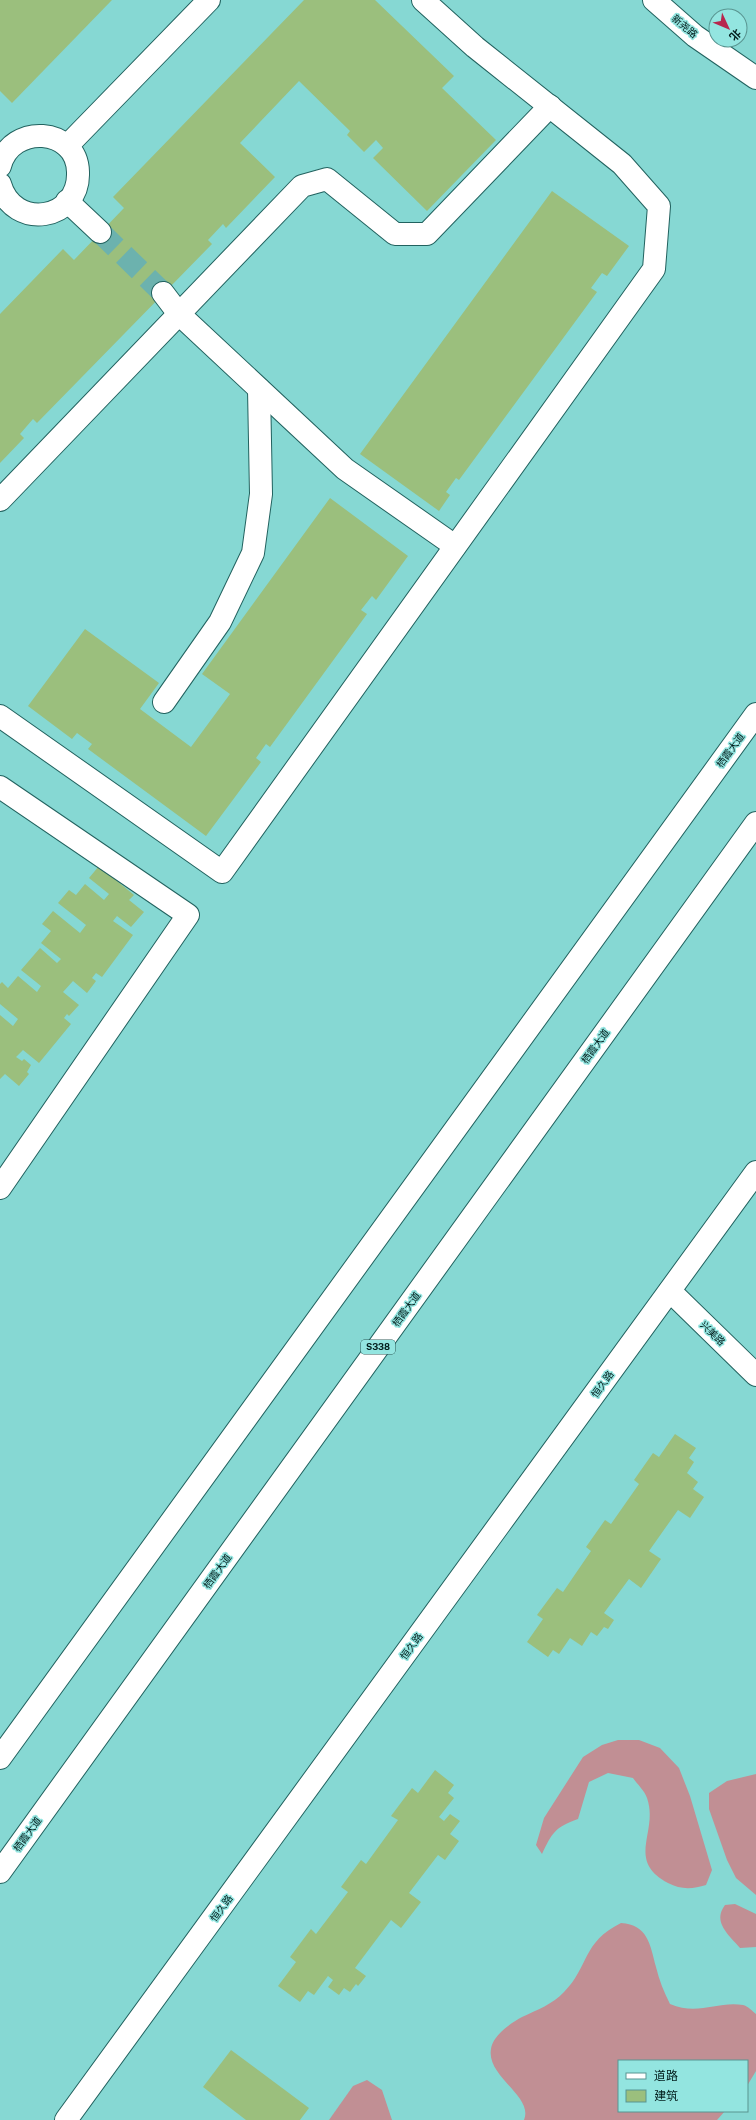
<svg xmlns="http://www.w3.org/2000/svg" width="756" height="2120" font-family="'Public Sans','Noto Sans SC',sans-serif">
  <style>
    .grass { fill: #c18f94 }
    .building { fill: #9bbf7d }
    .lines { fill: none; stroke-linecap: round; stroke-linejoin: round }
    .minor-tunnel { stroke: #6cb2ae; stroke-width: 22; stroke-dasharray: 22 11; stroke-linecap: butt }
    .minor-casing { stroke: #22625f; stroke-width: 24 }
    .major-casing { stroke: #22625f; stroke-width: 24 }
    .minor { stroke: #fff; stroke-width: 22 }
    .major { stroke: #fff; stroke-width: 22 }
    .labels { text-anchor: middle; stroke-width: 3; stroke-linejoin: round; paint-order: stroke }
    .shield { fill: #93e5e0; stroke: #2e5856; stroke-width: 1 }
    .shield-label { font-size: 9px; font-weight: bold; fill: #021c1b }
    .street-label { font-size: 10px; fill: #021c1b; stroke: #93e5e0 }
  </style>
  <rect width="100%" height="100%" fill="#86d8d3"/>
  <g class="grass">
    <path d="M618,1740H639L660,1748L679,1768L690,1796L712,1870L706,1885C693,1889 681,1890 668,1883C625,1860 659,1832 647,1798C645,1791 637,1784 633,1778L608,1773L589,1782L578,1819C555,1827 552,1833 542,1854L536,1845L544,1818L583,1757L602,1745Z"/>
    <path d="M756,1774V1895L736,1878L727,1860L709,1809V1793L727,1781Z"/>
    <path d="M735,1904L756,1914V1947L740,1948C729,1935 712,1922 725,1905Z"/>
    <path d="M621,1923C648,1925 650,1944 656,1967C659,1980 664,1992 670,2004C698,2016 717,2001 743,2005C748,2006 752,2011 756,2014V2071L747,2086V2061H619V2111H725L717,2120H524C534,2096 486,2077 491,2049C493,2035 511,2023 522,2017C537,2010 553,2004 564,1992C589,1967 582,1942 621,1923Z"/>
    <path d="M367,2080L382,2090L392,2120H329L353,2086Z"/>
  </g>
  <g class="building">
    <path d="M0,0H112L12,103L0,91Z"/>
    <path d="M304,0H375L454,76L442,88L496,140L427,211L373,158L383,148L376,140L364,152L347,135L350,131L299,81L240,143L275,177L226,228L223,224L208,240L212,244L37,423L33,419L20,434L24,438L0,463V314L63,249L74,260L124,208L113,197Z"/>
    <path d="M552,191L629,246L607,276L602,273L591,288L597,292L459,480L456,478L446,492L450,495L439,511L360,454Z"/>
    <path d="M330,498L408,556L376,600L372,596L361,610L367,614L270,747L266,744L256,758L261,762L206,836L88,749L92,744L77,733L72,739L28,706L85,629L159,683L140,709L191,747L230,694L202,674Z"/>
    <path d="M99,866L134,895L129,900L144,912L131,927L117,916L113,921L133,935L102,977L96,973L92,978L96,981L87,993L73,981L63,992L79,1005L69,1016L67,1014L64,1018L71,1024L39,1063L23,1050L16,1057L22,1061L24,1059L31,1065L27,1072L29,1074L19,1086L5,1074L0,1079V1015L13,1026L18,1019L0,1004V984L2,982L8,988L18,976L37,992L41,986L21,970L40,948L57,963L61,959L41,943L51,931L42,924L53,911L80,933L86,925L58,903L69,890L76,895L85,884L104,900L109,894L89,878Z"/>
    <path d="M675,1434L696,1448L689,1458L694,1462L687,1473L698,1482L693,1489L704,1497L690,1518L678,1510L649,1551L661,1559L641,1588L629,1579L604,1613L614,1620L608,1629L604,1627L597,1636L591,1632L582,1646L570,1638L559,1654L553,1650L548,1657L527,1642L543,1619L537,1615L557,1588L563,1592L591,1551L586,1547L605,1520L611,1524L639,1484L634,1480L653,1453L659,1457Z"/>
    <path d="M435,1770L454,1785L448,1793L454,1798L439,1817L444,1821L450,1814L460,1821L450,1834L459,1841L445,1860L438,1855L409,1893L421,1902L401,1928L391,1920L355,1968L366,1976L358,1986L356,1984L350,1992L344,1988L339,1995L328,1987L333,1980L328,1976L314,1995L308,1991L300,2002L278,1986L296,1962L290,1957L311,1929L316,1934L348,1892L341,1887L361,1860L366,1864L398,1820L391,1816L412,1788L418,1793Z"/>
    <path d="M231,2050L309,2108L300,2120H246L203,2087Z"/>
  </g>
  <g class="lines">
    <path class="minor-tunnel" d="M100,232L163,293"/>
    <defs>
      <g id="minor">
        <path d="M67,146L209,0"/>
        <path d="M0,166C11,123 77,127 78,172C80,221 13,231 0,184"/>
        <path d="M67,201L100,232"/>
        <path d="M163,293L179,314L345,469L455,546"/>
        <path d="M0,500L302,186L327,179L395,234H427L550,106"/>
        <path d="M164,702L220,622L253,553L261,494L259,389"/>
        <path d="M0,716L222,872L654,269L659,206L622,164L475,47L423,0"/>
        <path d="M0,787L188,915L0,1188"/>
        <path d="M670,1291L756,1375"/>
        <path d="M66,2120L756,1172"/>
      </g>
      <g id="major">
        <path d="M654,0L695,36L756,78"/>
        <path d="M0,1758L756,714"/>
        <path d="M0,1872L756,823"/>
      </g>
    </defs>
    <use href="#minor" class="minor-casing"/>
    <use href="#major" class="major-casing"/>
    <use href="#minor" class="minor"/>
    <use href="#major" class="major"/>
  </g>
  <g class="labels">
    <rect class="shield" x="361" y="1340" width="34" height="14" rx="3"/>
    <g class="shield-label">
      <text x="378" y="1350">S338</text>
    </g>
    <g class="street-label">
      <text transform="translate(685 26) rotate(40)" y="4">新尧路</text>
      <text transform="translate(730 750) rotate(-54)" y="4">栖霞大道</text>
      <text transform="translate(595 1046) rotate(-54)" y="4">栖霞大道</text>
      <text transform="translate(406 1309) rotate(-54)" y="4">栖霞大道</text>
      <text transform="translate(713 1333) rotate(44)" y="4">兴美路</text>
      <text transform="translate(602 1384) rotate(-54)" y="4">恒久路</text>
      <text transform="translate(217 1571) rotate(-54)" y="4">栖霞大道</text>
      <text transform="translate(411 1646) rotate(-54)" y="4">恒久路</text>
      <text transform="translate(27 1834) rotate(-54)" y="4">栖霞大道</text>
      <text transform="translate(221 1908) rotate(-54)" y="4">恒久路</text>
    </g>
  </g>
  <rect x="618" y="2060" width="130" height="52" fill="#93e5e0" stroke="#599591"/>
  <rect x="626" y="2073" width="20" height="6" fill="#ffffff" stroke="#599591"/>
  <text x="654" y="2080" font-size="12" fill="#021c1b">道路</text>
  <rect x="626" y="2090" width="20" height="12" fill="#9bbf7d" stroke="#599591"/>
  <text x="654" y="2100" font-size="12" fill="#021c1b">建筑</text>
  <g transform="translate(728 28) rotate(134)"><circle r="19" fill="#93e5e0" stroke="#599591"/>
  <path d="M0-3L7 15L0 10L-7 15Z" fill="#b7264d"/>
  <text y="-6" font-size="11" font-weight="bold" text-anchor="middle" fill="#021c1b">北</text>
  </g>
</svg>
